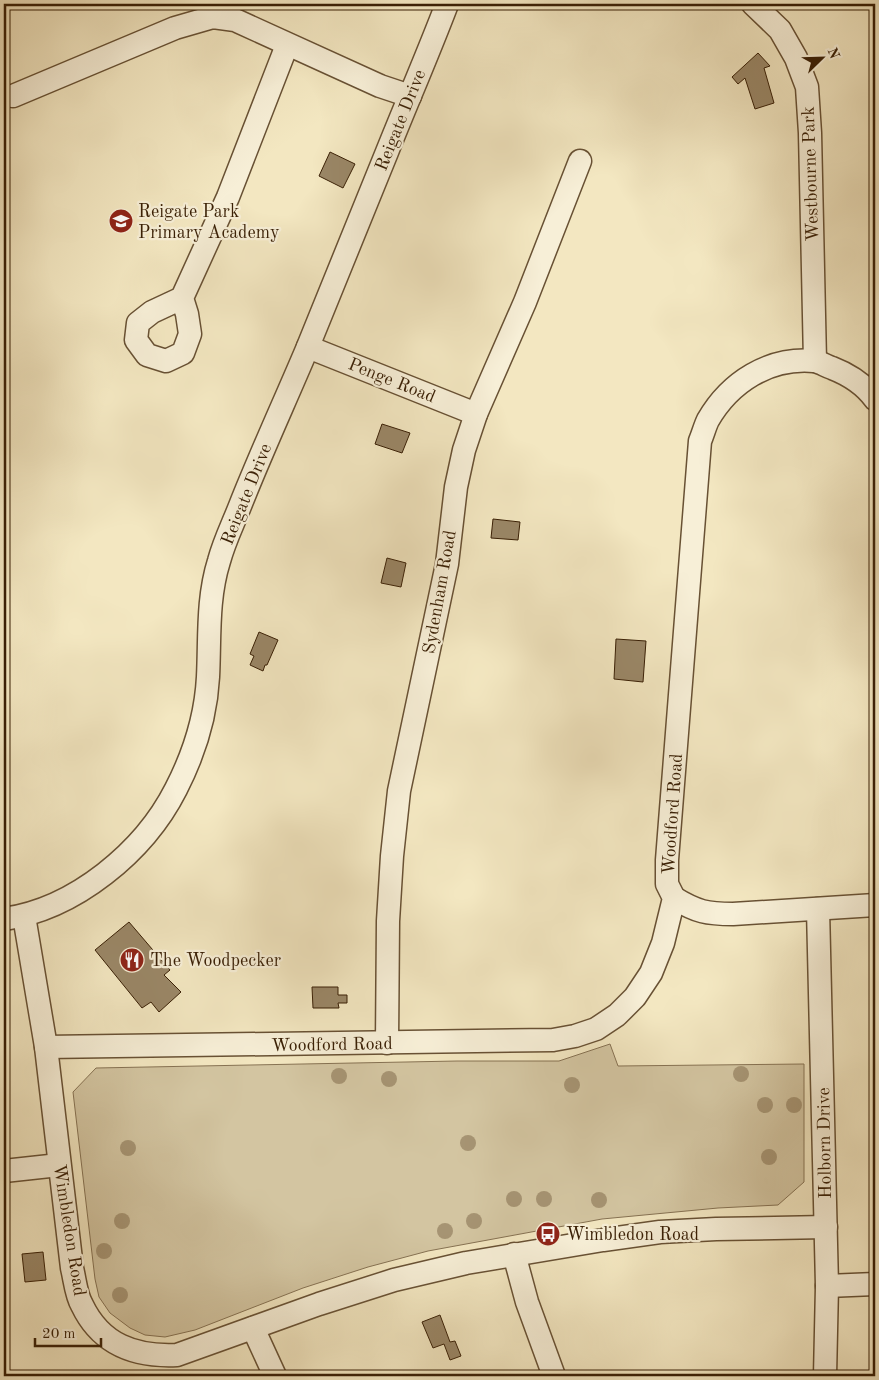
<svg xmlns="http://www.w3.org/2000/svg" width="879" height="1380" font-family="'Old Standard TT',serif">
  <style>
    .green { fill: #d3c5a1; stroke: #867253 }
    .building { fill: #9a8767; stroke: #391f05 }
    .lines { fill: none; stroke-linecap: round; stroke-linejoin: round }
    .minor-casing { stroke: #685134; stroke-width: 25 }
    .minor { stroke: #f7efd7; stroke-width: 22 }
    .tree { fill: #a69473 }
    .labels { text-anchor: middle; stroke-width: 4.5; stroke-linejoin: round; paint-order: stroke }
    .street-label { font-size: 18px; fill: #391f05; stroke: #f7efd7 }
    .poi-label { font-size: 18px; fill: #391f05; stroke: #f7efd7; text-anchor: start }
  </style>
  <rect width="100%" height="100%" fill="#f3e7c1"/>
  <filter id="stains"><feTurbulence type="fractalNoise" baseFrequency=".004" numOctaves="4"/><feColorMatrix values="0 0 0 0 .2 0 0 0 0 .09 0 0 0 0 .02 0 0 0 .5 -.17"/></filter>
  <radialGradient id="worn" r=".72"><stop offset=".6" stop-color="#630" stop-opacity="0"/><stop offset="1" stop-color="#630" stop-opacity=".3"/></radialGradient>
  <path class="green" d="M610,1044L618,1066L804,1064V1182L778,1205L718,1208L602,1219L428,1251L368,1267L303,1288L195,1330L165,1337L145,1335L130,1328L110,1313L99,1297L95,1279L73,1092L96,1068L457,1061H559Z"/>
  <g class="building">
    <path d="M758,53L770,66L764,68L774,103L755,109L745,78L738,84L732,77Z"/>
    <path d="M330,152L355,164L343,188L319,176Z"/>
    <path d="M382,424L410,433L402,453L375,444Z"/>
    <path d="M493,519L520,522L518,540L491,538Z"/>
    <path d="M387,558L406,563L401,587L381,583Z"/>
    <path d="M259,632L278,640L267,665H265L263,671L250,665L254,656L250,654Z"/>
    <path d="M616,639L646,641L643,682L614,679Z"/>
    <path d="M129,922L170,970L164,975L181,992L159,1012L151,1002L142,1008L95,950Z"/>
    <path d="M312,987H338V995H347V1003H338L339,1008H313Z"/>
    <path d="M43,1252L46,1280L25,1282L22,1254Z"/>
    <path d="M440,1315L450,1342L455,1341L461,1356L450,1360L444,1344L433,1348L422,1322Z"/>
  </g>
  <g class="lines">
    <defs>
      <g id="minor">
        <path d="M753,4L780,30L796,58L807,87L810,133L815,361"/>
        <path d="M13,96L175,28L213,17L235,20L380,86L410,96"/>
        <path d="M182,298L187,314L190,334L183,353L166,361L147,355L136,340L138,323L152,312L182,298L228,197L287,45"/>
        <path d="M308,347L476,414"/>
        <path d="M674,898C697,912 707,914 733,914L875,905"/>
        <path d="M818,909L827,1286L825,1376"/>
        <path d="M24,916L46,1047L72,1268C75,1280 76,1295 82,1305C101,1345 135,1357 177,1355L319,1304L394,1280L466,1263L603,1240L660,1232L716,1229L826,1227"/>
        <path d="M4,919C75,909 144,852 176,789C194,754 206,716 208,677C210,638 207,599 219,561C224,542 233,524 240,506C261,453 285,401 307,349C334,284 360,218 387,152C407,102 428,54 447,4"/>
        <path d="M387,1043L388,921L392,856L399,791L447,564L456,487L464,450L476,414L525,302L580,161"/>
        <path d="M46,1047L553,1040L575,1036L596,1029L617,1015L635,997L651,973L663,943L674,898L667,884V860L700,441C703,434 705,426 708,420C730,382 769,357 814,361C820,362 826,366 832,368C850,375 864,384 875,399"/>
        <path d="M4,1171L59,1165"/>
        <path d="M514,1254L527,1302L554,1376"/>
        <path d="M827,1286L875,1284"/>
        <path d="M253,1328L275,1376"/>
      </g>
    </defs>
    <use href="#minor" class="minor-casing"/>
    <use href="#minor" class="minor"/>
  </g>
  <g class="tree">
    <circle cx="741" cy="1074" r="8"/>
    <circle cx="339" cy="1076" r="8"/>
    <circle cx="389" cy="1079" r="8"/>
    <circle cx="572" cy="1085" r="8"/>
    <circle cx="765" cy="1105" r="8"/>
    <circle cx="794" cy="1105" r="8"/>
    <circle cx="468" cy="1143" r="8"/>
    <circle cx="128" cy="1148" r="8"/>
    <circle cx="769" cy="1157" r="8"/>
    <circle cx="514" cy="1199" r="8"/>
    <circle cx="544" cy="1199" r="8"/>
    <circle cx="599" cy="1200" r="8"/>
    <circle cx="122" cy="1221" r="8"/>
    <circle cx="474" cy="1221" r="8"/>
    <circle cx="445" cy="1231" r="8"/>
    <circle cx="104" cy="1251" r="8"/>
    <circle cx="120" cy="1295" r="8"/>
  </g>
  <defs>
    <symbol id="school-disc" viewBox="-11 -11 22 22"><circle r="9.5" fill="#8f2418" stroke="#f7efd7"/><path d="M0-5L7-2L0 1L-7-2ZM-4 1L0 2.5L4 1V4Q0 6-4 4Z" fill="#fff"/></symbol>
    <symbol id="restaurant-disc" viewBox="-11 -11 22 22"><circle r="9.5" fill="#8f2418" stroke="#f7efd7"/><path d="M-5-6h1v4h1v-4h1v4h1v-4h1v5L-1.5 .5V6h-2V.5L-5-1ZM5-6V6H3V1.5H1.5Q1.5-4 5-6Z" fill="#fff"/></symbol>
    <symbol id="bus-disc" viewBox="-11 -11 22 22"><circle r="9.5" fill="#8f2418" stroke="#f7efd7"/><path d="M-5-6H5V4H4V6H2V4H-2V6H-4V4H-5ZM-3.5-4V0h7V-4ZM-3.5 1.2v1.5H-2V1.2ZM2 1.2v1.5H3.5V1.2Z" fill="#fff"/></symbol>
  </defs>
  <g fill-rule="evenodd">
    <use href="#school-disc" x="107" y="207" width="28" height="28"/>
    <use href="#restaurant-disc" x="118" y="946" width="28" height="28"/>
    <use href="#bus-disc" x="534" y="1220" width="28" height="28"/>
  </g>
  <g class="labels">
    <g class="street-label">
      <text transform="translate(400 120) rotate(-68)" y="6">Reigate Drive</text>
      <text transform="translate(810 174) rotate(-92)" y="6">Westbourne Park</text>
      <text transform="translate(392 380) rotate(22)" y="6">Penge Road</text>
      <text transform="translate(246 494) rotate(-68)" y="6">Reigate Drive</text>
      <text transform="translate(439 592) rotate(-80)" y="6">Sydenham Road</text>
      <text transform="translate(672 814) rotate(-86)" y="6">Woodford Road</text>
      <text transform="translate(332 1044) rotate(-1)" y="6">Woodford Road</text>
      <text transform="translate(824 1143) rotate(-91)" y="6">Holborn Drive</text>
      <text transform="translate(70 1230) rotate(81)" y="6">Wimbledon Road</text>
    </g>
    <g class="poi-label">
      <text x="138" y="217">Reigate Park<tspan x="138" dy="21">Primary Academy</tspan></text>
      <text x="150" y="966">The Woodpecker</text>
      <text x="566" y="1240">Wimbledon Road</text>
    </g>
  </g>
  <rect width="879" height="1380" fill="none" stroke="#f3e7c1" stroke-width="20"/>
  <rect x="5" y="5" width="869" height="1370" fill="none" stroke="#391f05" stroke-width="2.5"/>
  <rect x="10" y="10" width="859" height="1360" fill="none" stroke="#391f05"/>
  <g transform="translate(822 58) rotate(67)" stroke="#f7efd7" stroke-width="4" paint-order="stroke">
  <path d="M0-4L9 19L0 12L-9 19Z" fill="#391f05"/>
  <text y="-8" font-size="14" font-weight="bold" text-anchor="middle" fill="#391f05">N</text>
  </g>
  <path d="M35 1338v8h66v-8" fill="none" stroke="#391f05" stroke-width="2.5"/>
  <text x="42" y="1338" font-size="15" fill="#391f05" stroke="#f7efd7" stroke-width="4" paint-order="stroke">20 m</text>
  <rect width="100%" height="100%" filter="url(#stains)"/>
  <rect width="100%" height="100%" fill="url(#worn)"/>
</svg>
